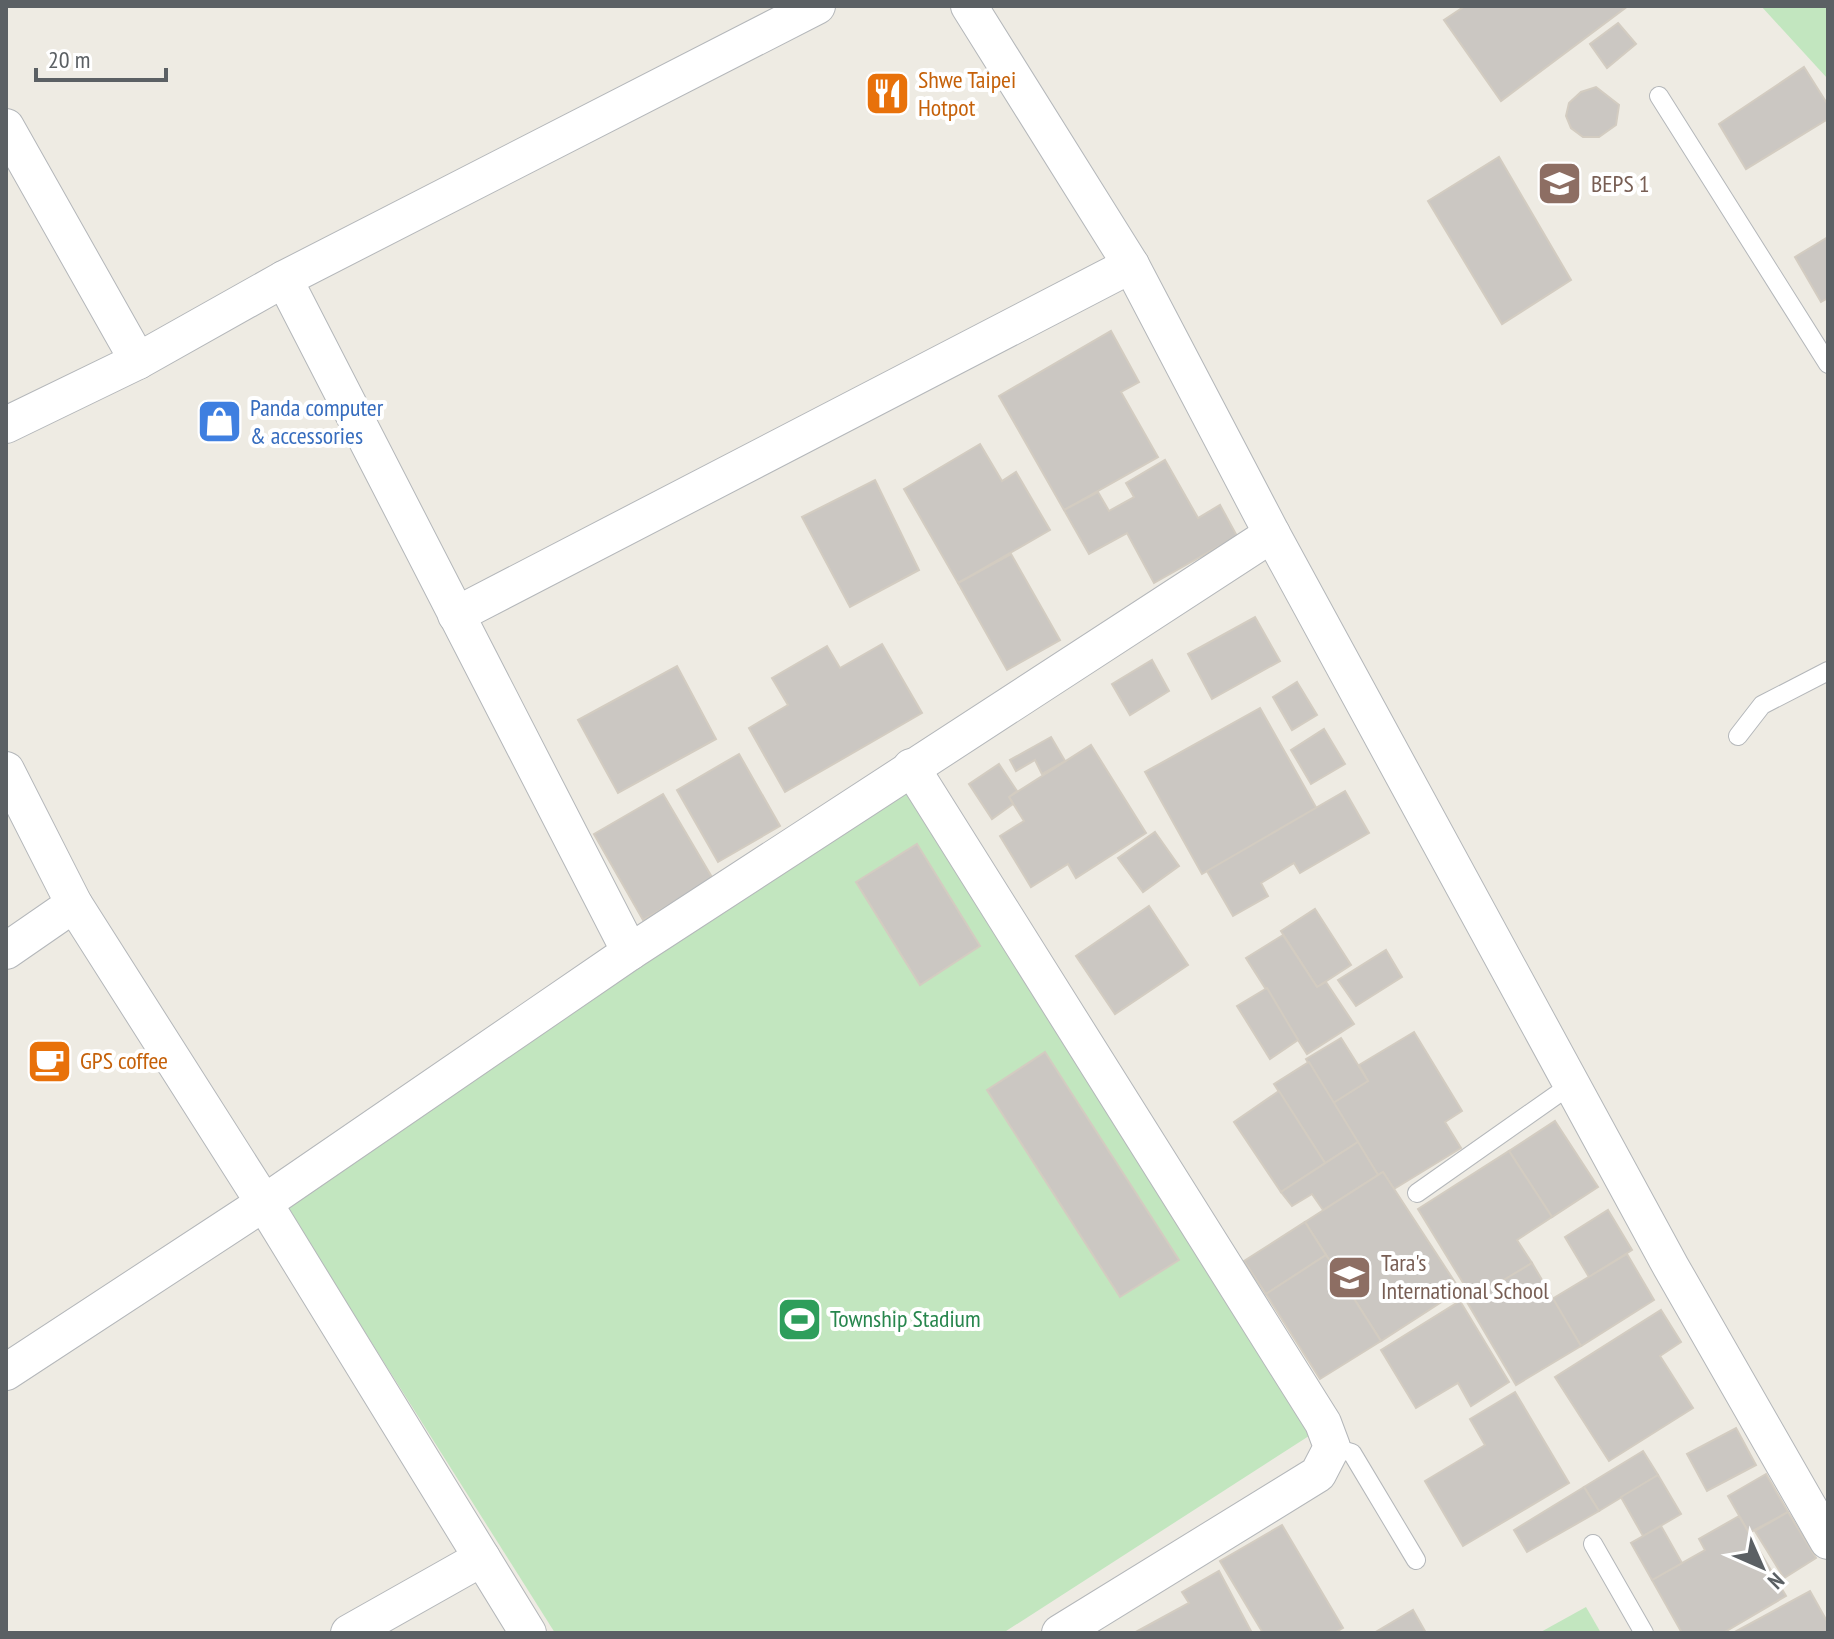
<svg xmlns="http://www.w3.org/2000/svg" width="1834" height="1639" font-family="'PT Sans Narrow',sans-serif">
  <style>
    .green { fill: #c2e6bf }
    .building { fill: #cbc7c2; stroke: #d3ccc1; stroke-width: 2 }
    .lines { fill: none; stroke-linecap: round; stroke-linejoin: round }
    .lane-casing { stroke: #b4b7ba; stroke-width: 20 }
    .street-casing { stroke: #b4b7ba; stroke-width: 38 }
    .lane { stroke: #fff; stroke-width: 18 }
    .street { stroke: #fff; stroke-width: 36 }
    .labels { text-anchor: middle; stroke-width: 8; stroke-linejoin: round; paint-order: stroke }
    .food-label { font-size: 24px; fill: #c56008; stroke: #fff; text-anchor: start }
    .education-label { font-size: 24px; fill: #785e54; stroke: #fff; text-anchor: start }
    .shop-label { font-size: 24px; fill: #366cbe; stroke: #fff; text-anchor: start }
    .leisure-label { font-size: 24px; fill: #27864d; stroke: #fff; text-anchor: start }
  </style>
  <rect width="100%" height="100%" fill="#eeebe3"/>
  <g class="green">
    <path d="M1761,6H1828V79L1827,78Z"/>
    <path d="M911,787L1312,1434L1003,1633H555L284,1204Z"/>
    <path d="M1586,1607L1601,1633H1539Z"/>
  </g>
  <g class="building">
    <path d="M1465,6H1628L1501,101L1444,20Z"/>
    <path d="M1618,23L1636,44L1607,68L1590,44Z"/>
    <path d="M1804,67L1828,105V119L1746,169L1719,124Z"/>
    <path d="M1596,87L1619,105L1616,125L1599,137H1583L1571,128L1566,116L1569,103L1581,92Z"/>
    <path d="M1499,157L1571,280L1502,324L1428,201Z"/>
    <path d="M1828,237V298L1821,302L1795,257Z"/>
    <path d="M1111,331L1139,382L1121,392L1158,457L1064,510L999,396Z"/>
    <path d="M980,444L1002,481L1016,472L1050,530L958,583L904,489Z"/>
    <path d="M1165,460L1198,518L1220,505L1237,536L1154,583L1127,533L1089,554L1064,510L1098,492L1109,511L1134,497L1126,483Z"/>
    <path d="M875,480L919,570L850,607L802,517Z"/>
    <path d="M1011,554L1060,640L1007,670L958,583Z"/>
    <path d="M1255,617L1280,661L1212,699L1188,654Z"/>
    <path d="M882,644L922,713L785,792L749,728L788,705L772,678L827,646L840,668Z"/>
    <path d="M1152,660L1169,691L1130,715L1112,684Z"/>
    <path d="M677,666L716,739L618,793L578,720Z"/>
    <path d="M1297,682L1317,715L1292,730L1273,697Z"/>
    <path d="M1260,708L1317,809L1202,874L1145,772Z"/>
    <path d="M1324,729L1345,764L1311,784L1291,750Z"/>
    <path d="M1051,737L1065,761L1042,774L1035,760L1016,771L1010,760Z"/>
    <path d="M1091,745L1146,833L1076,878L1068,864L1031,887L1000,836L1024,821L1009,797Z"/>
    <path d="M739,754L780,826L718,862L677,790Z"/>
    <path d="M999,764L1017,791L1009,797L1013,804L992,819L969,784Z"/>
    <path d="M1345,791L1369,833L1300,873L1294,863L1261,883L1268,896L1233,916L1207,871Z"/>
    <path d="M663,794L713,879L643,920L594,834Z"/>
    <path d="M1155,832L1179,866L1143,892L1118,858Z"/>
    <path d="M917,844L980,946L920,985L856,882Z"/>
    <path d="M1149,906L1188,965L1115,1014L1076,956Z"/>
    <path d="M1315,909L1351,965L1317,987L1281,931Z"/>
    <path d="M1283,935L1317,987L1326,982L1354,1024L1307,1054L1246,958Z"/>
    <path d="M1386,950L1402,977L1356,1006L1338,980Z"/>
    <path d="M1267,988L1298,1040L1270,1059L1237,1006Z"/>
    <path d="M1414,1032L1462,1111L1445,1122L1461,1148L1394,1189L1383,1172L1378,1175L1333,1103L1368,1081L1359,1065Z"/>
    <path d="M1341,1038L1368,1081L1333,1103L1306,1059Z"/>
    <path d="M1045,1052L1179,1260L1120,1297L987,1090Z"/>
    <path d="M1309,1062L1358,1142L1325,1163L1274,1084Z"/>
    <path d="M1279,1091L1325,1163L1281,1192L1234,1122Z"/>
    <path d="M1555,1121L1598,1187L1552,1217L1509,1151Z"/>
    <path d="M1358,1142L1378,1175L1323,1210L1312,1194L1292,1206L1281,1192Z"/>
    <path d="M1509,1151L1552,1217L1517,1240L1532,1263L1473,1299L1418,1209Z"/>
    <path d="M1383,1172L1460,1290L1381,1341L1305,1222Z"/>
    <path d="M1608,1210L1632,1250L1589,1277L1565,1237Z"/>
    <path d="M1305,1222L1326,1255L1266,1294L1244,1261Z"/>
    <path d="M1627,1254L1654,1300L1581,1346L1552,1299Z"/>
    <path d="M1326,1255L1381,1341L1320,1379L1266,1294Z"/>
    <path d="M1532,1263L1581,1346L1516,1385L1467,1302Z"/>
    <path d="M1460,1301L1509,1382L1471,1406L1458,1383L1416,1408L1381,1350Z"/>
    <path d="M1661,1310L1681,1342L1660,1356L1693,1408L1609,1461L1555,1377Z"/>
    <path d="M1515,1392L1569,1483L1463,1546L1425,1481L1485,1445L1470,1419Z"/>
    <path d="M1736,1428L1756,1465L1707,1491L1687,1454Z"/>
    <path d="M1643,1451L1658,1475L1599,1511L1584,1487Z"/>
    <path d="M1766,1474L1788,1512L1749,1533L1728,1496Z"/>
    <path d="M1658,1475L1681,1514L1643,1536L1621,1497Z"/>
    <path d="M1584,1487L1599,1511L1527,1552L1514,1530Z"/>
    <path d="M1788,1512L1816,1558L1784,1578L1755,1531Z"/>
    <path d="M1739,1516L1786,1596L1723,1633H1682L1652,1580L1705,1550L1699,1539Z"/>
    <path d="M1282,1525L1343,1628L1334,1633H1263L1220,1561Z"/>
    <path d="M1661,1526L1682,1563L1652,1580L1631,1543Z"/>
    <path d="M1219,1571L1252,1633H1134L1189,1603L1182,1592Z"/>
    <path d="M1810,1591L1828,1623V1633H1733Z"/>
    <path d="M1413,1610L1426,1633H1374Z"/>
  </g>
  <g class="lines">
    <defs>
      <g id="lane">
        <path d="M1659,96L1828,364"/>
        <path d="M1738,736L1762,705L1828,671"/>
        <path d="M1417,1193L1572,1084"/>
        <path d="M1332,1447L1352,1453L1416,1560"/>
        <path d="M1593,1544L1644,1633"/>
      </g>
      <g id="street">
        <path d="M969,6L1131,265L1272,534L1671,1267L1828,1541"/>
        <path d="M6,127L138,361"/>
        <path d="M284,279L630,952"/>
        <path d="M6,425L138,361L284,279L817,6"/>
        <path d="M456,615L1131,265"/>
        <path d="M911,767L1323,1423L1332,1447L1318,1474L1060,1633"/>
        <path d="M6,770L74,904L264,1203L528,1633"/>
        <path d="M6,951L74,904"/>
        <path d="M6,1372L264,1203L630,952L1272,534"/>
        <path d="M349,1633L482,1558"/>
      </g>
    </defs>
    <use href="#lane" class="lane-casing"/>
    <use href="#street" class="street-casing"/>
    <use href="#lane" class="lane"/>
    <use href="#street" class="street"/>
  </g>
  <defs>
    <symbol id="restaurant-square" viewBox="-11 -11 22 22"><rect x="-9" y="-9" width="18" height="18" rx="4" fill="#e8710a" stroke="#fff"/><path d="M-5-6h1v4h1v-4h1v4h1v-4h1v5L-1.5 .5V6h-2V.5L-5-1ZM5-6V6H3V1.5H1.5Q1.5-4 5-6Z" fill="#fff"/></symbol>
    <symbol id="school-square" viewBox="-11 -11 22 22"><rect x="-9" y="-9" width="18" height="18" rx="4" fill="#8d6e63" stroke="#fff"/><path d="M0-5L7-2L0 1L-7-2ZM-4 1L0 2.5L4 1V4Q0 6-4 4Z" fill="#fff"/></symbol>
    <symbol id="shop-square" viewBox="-11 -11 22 22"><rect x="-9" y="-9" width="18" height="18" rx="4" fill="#3f7fe0" stroke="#fff"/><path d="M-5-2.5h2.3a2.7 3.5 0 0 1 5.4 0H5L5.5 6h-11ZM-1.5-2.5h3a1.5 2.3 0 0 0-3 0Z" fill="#fff"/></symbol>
    <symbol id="cafe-square" viewBox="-11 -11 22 22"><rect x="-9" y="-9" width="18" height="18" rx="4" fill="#e8710a" stroke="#fff"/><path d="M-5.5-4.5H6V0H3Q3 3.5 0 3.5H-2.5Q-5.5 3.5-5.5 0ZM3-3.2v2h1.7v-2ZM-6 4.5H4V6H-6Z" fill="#fff"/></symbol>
    <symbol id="stadium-square" viewBox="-11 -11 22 22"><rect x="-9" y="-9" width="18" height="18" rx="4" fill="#2e9e5b" stroke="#fff"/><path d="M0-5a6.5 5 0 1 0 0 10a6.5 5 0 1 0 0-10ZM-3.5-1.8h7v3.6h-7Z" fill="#fff"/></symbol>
  </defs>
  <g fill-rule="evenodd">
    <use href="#restaurant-square" x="862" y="68" width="51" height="51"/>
    <use href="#school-square" x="1534" y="158" width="51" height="51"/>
    <use href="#shop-square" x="194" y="396" width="51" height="51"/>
    <use href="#cafe-square" x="24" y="1036" width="51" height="51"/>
    <use href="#school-square" x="1324" y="1252" width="51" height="51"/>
    <use href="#stadium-square" x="774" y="1294" width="51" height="51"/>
  </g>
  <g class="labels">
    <g class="food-label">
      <text x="918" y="88">Shwe Taipei<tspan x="918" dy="28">Hotpot</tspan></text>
      <text x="80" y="1069">GPS coffee</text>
    </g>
    <g class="education-label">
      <text x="1591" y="192">BEPS 1</text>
      <text x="1381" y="1271">Tara's<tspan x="1381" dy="28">International School</tspan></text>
    </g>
    <g class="shop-label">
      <text x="250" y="416">Panda computer<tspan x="250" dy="28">&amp; accessories</tspan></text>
    </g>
    <g class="leisure-label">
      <text x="830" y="1327">Township Stadium</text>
    </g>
  </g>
  <rect width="1834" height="1639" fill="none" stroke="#5b6064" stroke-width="16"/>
  <g transform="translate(1762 1567) rotate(135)" stroke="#ffffff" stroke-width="6" paint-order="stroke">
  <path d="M0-6L14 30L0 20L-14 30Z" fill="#5b6064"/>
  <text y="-12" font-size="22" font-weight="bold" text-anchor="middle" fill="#5b6064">N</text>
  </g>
  <path d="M36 68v12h130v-12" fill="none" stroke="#5b6064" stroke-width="4"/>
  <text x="48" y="68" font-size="24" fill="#5b6064" stroke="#ffffff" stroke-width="6" paint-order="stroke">20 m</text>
</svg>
